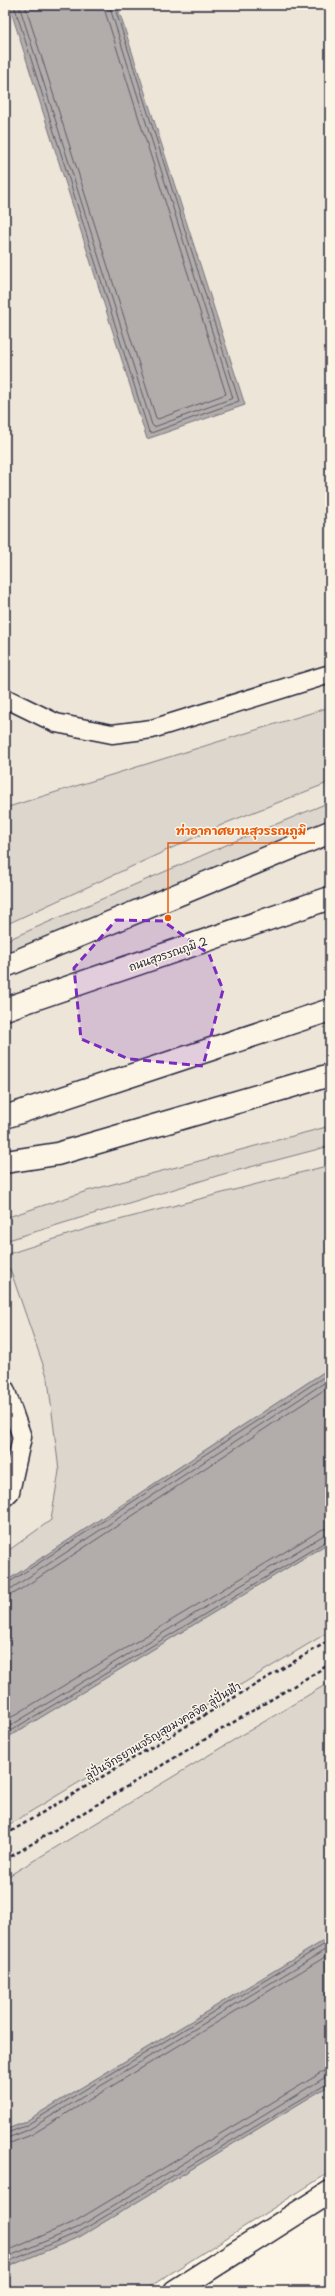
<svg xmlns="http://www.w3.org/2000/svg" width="335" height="2296" font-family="'Playpen Sans','Playpen Sans Thai',sans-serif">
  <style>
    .built { fill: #ece5d8 }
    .green { fill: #dcd6cc; stroke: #7f7c84 }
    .water { fill: #b2adab; stroke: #78757e }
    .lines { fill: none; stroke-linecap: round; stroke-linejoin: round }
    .shore { stroke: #5c5a68; stroke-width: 1 }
    .service-casing { stroke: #22223b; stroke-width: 21 }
    .minor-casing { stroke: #22223b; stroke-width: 25 }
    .path { stroke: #22223b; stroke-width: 2.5; stroke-dasharray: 4 3; stroke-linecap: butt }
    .service { stroke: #fcf5e5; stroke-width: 18 }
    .minor { stroke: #fcf5e5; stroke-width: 22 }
    .marked { fill: #7b2cbf; fill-opacity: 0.2; stroke: #7b2cbf; stroke-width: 3; stroke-dasharray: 8 5; stroke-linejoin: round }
    .labels { text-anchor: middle; stroke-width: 3; stroke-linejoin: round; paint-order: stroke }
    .street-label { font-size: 11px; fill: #22223b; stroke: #fcf5e5 }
    .leader { fill: none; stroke: #e8590c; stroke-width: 1.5 }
    .callout-dot { fill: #e8590c; stroke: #fcf5e5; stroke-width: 1.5 }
    .callout-label { font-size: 12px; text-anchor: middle; font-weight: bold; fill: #e8590c; stroke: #fcf5e5; stroke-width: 3; stroke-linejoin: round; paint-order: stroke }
  </style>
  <rect width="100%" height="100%" fill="#fcf5e5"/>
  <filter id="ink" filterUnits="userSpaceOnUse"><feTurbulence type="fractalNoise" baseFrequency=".025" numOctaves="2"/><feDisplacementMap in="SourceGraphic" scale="8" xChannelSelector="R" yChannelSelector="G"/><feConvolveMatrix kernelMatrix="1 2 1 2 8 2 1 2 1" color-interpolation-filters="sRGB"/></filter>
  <g filter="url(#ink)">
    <path class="built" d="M5,5H330V1831L5,2021Z"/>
    <g class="green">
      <path d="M330,707V782L226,823L5,925V808Z"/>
      <path d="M330,802V823L5,954V941L240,839Z"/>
      <path d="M330,1126V1146L220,1175L5,1241V1218L87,1191Z"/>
      <path d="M330,1165V1368L5,1582V1553L51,1520L59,1471L48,1379L10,1269L5,1270V1255L92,1227Z"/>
      <path d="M330,1542V1631L5,1827V1739Z"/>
      <path d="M330,1682V1937L23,2123L5,2130V1878Z"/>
      <path d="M330,2085V2172L143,2291H5V2268L81,2236Z"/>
    </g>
    <g class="water">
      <path d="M9,5H117L245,405L147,439Z"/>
      <path d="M330,1368V1542L5,1739V1582Z"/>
      <path d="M330,1937V2085L81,2236L5,2268V2130L23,2123Z"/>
    </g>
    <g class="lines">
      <g class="shore">
        <path d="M14,5L149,432L151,433L239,401L114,5"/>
        <path d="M19,5L152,425L154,427L233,398L109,5"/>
        <path d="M25,5L156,418L158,419L226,394L103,5"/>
        <path d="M5,1585L330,1373"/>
        <path d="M5,1590L12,1588L330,1379"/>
        <path d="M5,1596L15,1593L330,1386"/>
        <path d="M5,1721L321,1530L330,1527"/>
        <path d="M5,1729L324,1535L330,1533"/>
        <path d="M5,1734L330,1539"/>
        <path d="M5,2134L25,2126L330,1941"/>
        <path d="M5,2139L28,2130L330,1947"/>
        <path d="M5,2145L31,2135L330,1954"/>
        <path d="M5,2252L74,2222L321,2073L330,2071"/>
        <path d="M5,2258L77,2228L324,2078L330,2077"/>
        <path d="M5,2263L79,2232L330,2082"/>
      </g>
      <defs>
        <g id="service">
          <path d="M5,698L56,723L112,734L152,729L330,674"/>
          <path d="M5,1389L22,1437L10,1492L5,1497"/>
        </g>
        <g id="minor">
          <path d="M5,966L330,832"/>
          <path d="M5,1009L330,898"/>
          <path d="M5,1117L330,1010"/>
          <path d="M5,1162L57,1154L330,1075"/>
          <path d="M175,2291L330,2192"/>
        </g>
      </defs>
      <use href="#service" class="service-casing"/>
      <use href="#minor" class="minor-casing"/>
      <g class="path">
        <path d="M5,1835L330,1640"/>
        <path d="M5,1860L330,1664"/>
      </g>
      <use href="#service" class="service"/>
      <use href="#minor" class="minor"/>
    </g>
  </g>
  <path class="marked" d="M116,920L163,921L209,954L223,990L203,1066L129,1059L81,1039L74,968Z"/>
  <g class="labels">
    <g class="street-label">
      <text transform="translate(168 954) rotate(-19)" y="4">ถนนสุวรรณภูมิ 2</text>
      <text transform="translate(163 1731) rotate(-31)" y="4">ลู่ปั่นจักรยานเจริญสุขมงคลจิต ลู่ปั่นฟ้า</text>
    </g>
  </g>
  <path class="leader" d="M168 918L168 843H315"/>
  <circle class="callout-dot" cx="168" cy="918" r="4"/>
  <g class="callout-label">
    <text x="241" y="835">ท่าอากาศยานสุวรรณภูมิ</text>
  </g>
  <rect width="335" height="2296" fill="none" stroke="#fcf5e5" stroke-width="20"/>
  <rect x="10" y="10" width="315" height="2276" fill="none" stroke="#22223b" stroke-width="1.5" filter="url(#ink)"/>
</svg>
